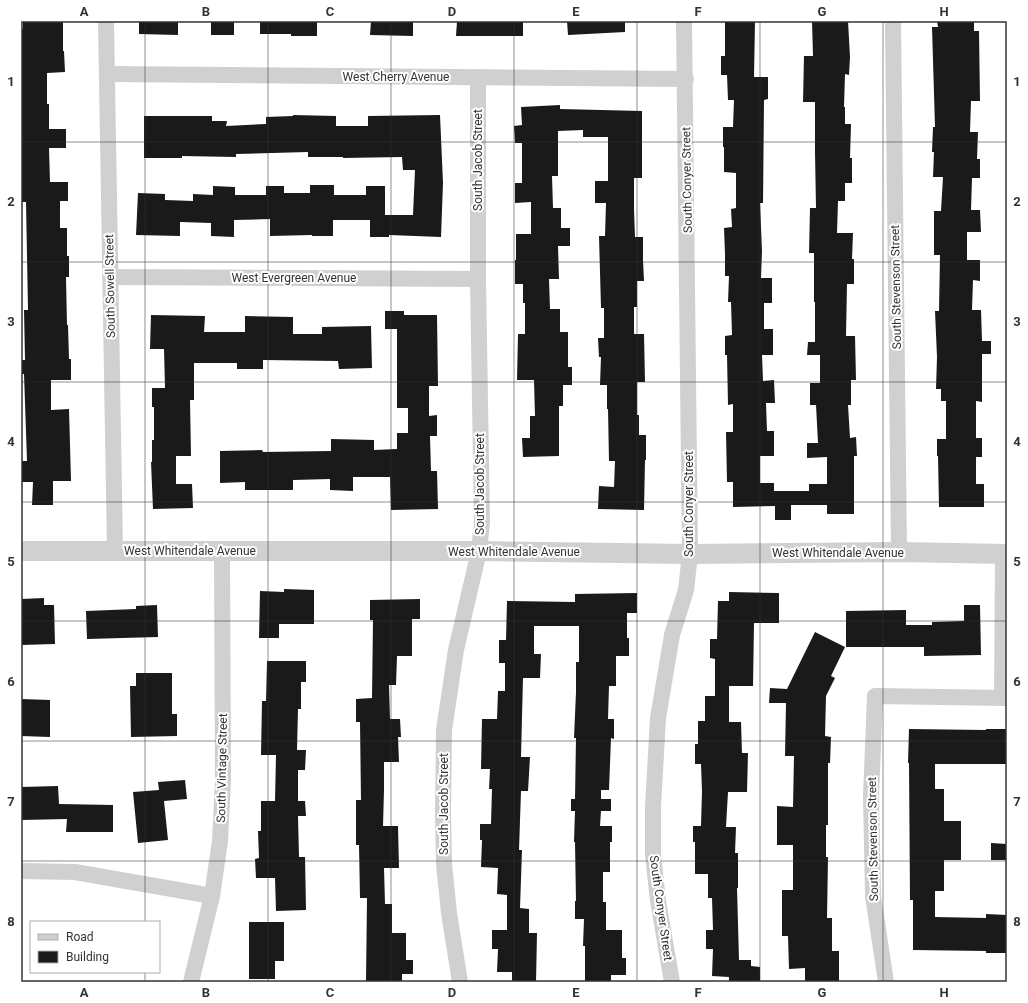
<svg xmlns="http://www.w3.org/2000/svg" width="1028" height="1003" font-family="Roboto,sans-serif">
  <style>
    .building { fill: #1a1a1a }
    .lines { fill: none; stroke-linecap: round; stroke-linejoin: round }
    .minor { stroke: #d0d0d0; stroke-width: 16 }
    .tertiary { stroke: #d0d0d0; stroke-width: 20 }
    .grid { fill: none; stroke: #333; stroke-width: 1; stroke-opacity: 0.55 }
    .labels { text-anchor: middle; stroke-width: 4; stroke-linejoin: round; paint-order: stroke }
    .street-label { font-size: 12px; fill: #333; stroke: #fff }
    .neatline { fill: none; stroke: #333; stroke-width: 1.5 }
    .grid-label { font-size: 13px; text-anchor: middle; font-weight: bold; fill: #333 }
  </style>
  <rect width="100%" height="100%" fill="#fff"/>
  <g class="building">
    <path d="M23,21L63,22V51H64L65,72L47,73V104H49V129H66V148H49L50,182H68V201H60V228H67V256H69V277H66L67,325H68L69,359H71V380H51V410L69,409L71,481H53V505H32L33,482H21V461H27L24,374H21V360H25L24,310H28L26,202H21V186H22L21,149V29H23Z"/>
    <path d="M139,21H178V35L139,34Z"/>
    <rect x="211" y="21" width="23" height="14"/>
    <path d="M260,21H317V36H291V34H260Z"/>
    <path d="M371,21H413V36L370,35Z"/>
    <path d="M457,21H523V36H456Z"/>
    <path d="M567,21H625V32L568,35Z"/>
    <path d="M725,21H755L754,77H768V99L764,100L763,203H760L762,251L761,278H772V303H764V329H773V355H762L763,381L774,380L775,403H766L767,431H774V456H760V483H774V491H809V484H827V457L807,458V443H818L816,405H810V383H820V355H807L808,342H815V302H814V253H809L810,208H816L815,152V102H803L804,56H813L812,21H848L850,57L849,75L845,74L844,107H845V124H851L850,158H852V183H845V201H838L837,233H853L852,259H854V284H847L846,336H855L856,380H851V405H848L850,438L856,437L857,456H854V514H827V505H791V520H775V506L733,507V482H727L726,432H733V404L728,405L727,355H725V336L732,335L731,302H728L729,276H725V254L724,228L732,227L731,209L736,208V173L724,172V147H723V127H733L734,100H728L727,75H721V56H725Z"/>
    <path d="M937,21H974V31H979L980,101H971L970,132H978L977,159H980V178H972L971,210H980L981,232H967V260H980V281L973,280L972,310H981L982,341H991V354H982V402L976,401V438H982V457H976V484H984V507H939L938,456H937V439H946V401H941V389H936L937,357L935,311H939L940,255H934V211H941L943,177H933L934,152H932L933,127H935L932,27H938Z"/>
    <path d="M560,105V109L642,111V178H634V210L635,237H643V261V260L644,281H637V307H634V334H644L645,382H637V415H639V435H646V460H645L644,510L598,509L599,486L614,487L615,461H609L608,409H607V385H600L601,357H599L598,338H604V308H601L599,236H605L606,203H595V181H608V137H583V130L558,131V176H552L553,208H561V228H570V246H558L559,279H549L550,309H560V332H568V367H572V385H563V406H559V456L523,457L522,438H530V416H535L534,380H517L518,334H525V303H523V284H515V260H516V234H531V202L515,203V183H522V143H515L514,126L522,125L521,107Z"/>
    <path d="M293,115L336,116V126H368V116L440,115L443,183L441,237L389,235V237H370V220H333V236H312V235L270,236V219L234,220V237L211,236V223L180,222V236L136,235L138,193L165,194V200L193,201V194L213,195V186L235,187V195H266V186H284V193H310V185H334V195H366V186H385V215H413L415,170H403L402,157L343,158V157H308V152L236,154V157L182,156V158H144V116H212V121H227L226,126L266,124V117L293,116Z"/>
    <path d="M385,311H404V315H437L438,386H429V416L437,415V436H430L431,471H437L438,509L391,510L390,477H353V491L330,490V479L293,480V490H245V482L220,483V451L262,450L263,452L331,451V439L374,440V450L397,449V433H408V408H397V329H385Z"/>
    <path d="M151,315L205,316L204,332H245V316L293,317V334H322V327L371,326L372,368L339,369L338,361L263,360V369H237V363H194V400H190L191,456H176V484H192L193,508L153,509L151,462H152V440H154V407H152V388H165L164,349H150Z"/>
    <path d="M284,589L314,590V624H279V638H259L260,591L284,592Z"/>
    <path d="M729,592L779,593V623H754L753,686H729V722H741L742,753H748L747,792H728L726,827H736L735,853H738V888H737L739,960H751V966L760,967V982H729V977L712,976L713,949H706V930H713L712,898H708V874H695V842H693V826H701L702,791L701,764H695V744H698V721H705V696H715V659L710,658V639H717L718,601H729Z"/>
    <path d="M637,593V613H627V638H629V656H616V686H609L608,719H614V739L611,738L609,790H601V799H611V811H601L600,826H612V842H610V872H603V902H606V930H622V958H626V975H611V982H585V946H583L584,919H575V901H576L575,842H574L575,811H571V799H575L576,738H574L576,692V662H579V626H534V654H541L540,678H523L521,757H530L528,791H521L519,850H522L520,908L529,909V933H537L536,982H512V972H497L498,949H492V930H507V895L497,894L498,868L481,867L482,840H480V824H491L492,789H489L490,769H481L482,719H497L498,691H505V663H499V640H506L507,601L575,602V594Z"/>
    <path d="M44,598V605H54L55,644L21,645V599Z"/>
    <path d="M420,599V619H412V656H397L396,685H389L390,719H400L401,737H398L399,762H384V790L383,826H398L399,868H384L385,904H392V933H406V960H413V974H402V982H366L367,898H360L359,845H356V800H361L360,722H356V699L372,698L373,620H370V600Z"/>
    <path d="M157,605L158,637L87,639L86,611L136,609V606Z"/>
    <path d="M964,605H980L981,655L924,656V647H846V611L906,610V625H932V622L964,621Z"/>
    <path d="M815,632L845,647L831,676L835,678L826,696L825,736L831,737L830,763H828V825H826V857H828L827,918H832V951H839V982H805V968L789,969L788,936H782V890H793V845H777V806L793,807L794,756H785L786,703H769L770,688L787,689Z"/>
    <path d="M267,661H306V682H301V709H298L297,750H306L305,770H298V801H305L306,816H298L299,857H305L306,910L276,911L275,878H256L255,859L259,858L258,831H261V801H275L276,755H261L262,701H266Z"/>
    <path d="M136,673H172V714H177V736L131,737L130,686H136Z"/>
    <path d="M21,699L50,700V737L21,736Z"/>
    <path d="M909,729L986,730V729H1007V764H935V789H944V821H961V860H944V891H935V917L986,918V914L1007,915V953H986V951L913,950V900H910L909,763H908Z"/>
    <path d="M185,780L187,799L164,801L168,840L138,843L133,792L159,790L158,782Z"/>
    <path d="M58,786L59,804L113,805V832H66L67,819L21,820V787Z"/>
    <path d="M991,843L1007,844V860H991Z"/>
    <path d="M249,922H284V961H275V979H249Z"/>
  </g>
  <g class="lines">
    <g class="minor">
      <path d="M106,21L115,551"/>
      <path d="M893,21L899,552"/>
      <path d="M107,74L686,79"/>
      <path d="M110,277L478,279"/>
      <path d="M1002,698L1003,554"/>
      <path d="M21,871L75,872L212,896"/>
      <path d="M191,982L212,896L220,841L223,780L222,551"/>
      <path d="M460,982L449,913L444,864L443,814L444,730L456,650L479,551L482,523L478,279V77"/>
      <path d="M672,982L658,901L653,855V808L658,718L672,635L686,590L690,554L684,21"/>
      <path d="M886,982L873,896L871,796L875,696L1007,698"/>
    </g>
    <path class="tertiary" d="M21,551H479L690,554L899,552L1007,554"/>
  </g>
  <path class="grid" d="M145,21V922M268,21V982M391,21V982M514,21V982M637,21V982M760,21V982M883,21V982M21,142H1007M21,262H1007M21,382H1007M21,502H1007M21,621H1007M21,741H1007M21,861H1007M145,972V982"/>
  <g class="labels">
    <g class="street-label">
      <text x="396" y="81">West Cherry Avenue</text>
      <text transform="translate(478 160) rotate(-90)" y="4">South Jacob Street</text>
      <text transform="translate(687 180) rotate(-91)" y="4">South Conyer Street</text>
      <text x="294" y="282">West Evergreen Avenue</text>
      <text transform="translate(110 286) rotate(-91)" y="4">South Sowell Street</text>
      <text transform="translate(896 287) rotate(-91)" y="4">South Stevenson Street</text>
      <text transform="translate(480 484) rotate(-90)" y="4">South Jacob Street</text>
      <text transform="translate(689 504) rotate(-90)" y="4">South Conyer Street</text>
      <text x="190" y="555">West Whitendale Avenue</text>
      <text x="514" y="556">West Whitendale Avenue</text>
      <text x="838" y="557">West Whitendale Avenue</text>
      <text transform="translate(222 768) rotate(-89)" y="4">South Vintage Street</text>
      <text transform="translate(444 804) rotate(-90)" y="4">South Jacob Street</text>
      <text transform="translate(873 839) rotate(-91)" y="4">South Stevenson Street</text>
      <text transform="translate(661 908) rotate(82)" y="4">South Conyer Street</text>
    </g>
  </g>
  <rect width="1028" height="1003" fill="none" stroke="#ffffff" stroke-width="44"/>
  <rect x="30" y="921" width="130" height="52" fill="#ffffff" stroke="#adadad"/>
  <rect x="38" y="934" width="20" height="6" fill="#d0d0d0" stroke="#adadad"/>
  <text x="66" y="941" font-size="12" fill="#333333">Road</text>
  <rect x="38" y="951" width="20" height="12" fill="#1a1a1a" stroke="#adadad"/>
  <text x="66" y="961" font-size="12" fill="#333333">Building</text>
  <rect x="22" y="22" width="984" height="959" class="neatline"/>
  <g class="grid-label">
    <text x="84" y="16">A</text>
    <text x="206" y="16">B</text>
    <text x="330" y="16">C</text>
    <text x="452" y="16">D</text>
    <text x="576" y="16">E</text>
    <text x="698" y="16">F</text>
    <text x="822" y="16">G</text>
    <text x="944" y="16">H</text>
    <text x="11" y="86">1</text>
    <text x="1017" y="86">1</text>
    <text x="11" y="206">2</text>
    <text x="1017" y="206">2</text>
    <text x="11" y="326">3</text>
    <text x="1017" y="326">3</text>
    <text x="11" y="446">4</text>
    <text x="1017" y="446">4</text>
    <text x="11" y="566">5</text>
    <text x="1017" y="566">5</text>
    <text x="11" y="686">6</text>
    <text x="1017" y="686">6</text>
    <text x="11" y="806">7</text>
    <text x="1017" y="806">7</text>
    <text x="11" y="926">8</text>
    <text x="1017" y="926">8</text>
    <text x="84" y="997">A</text>
    <text x="206" y="997">B</text>
    <text x="330" y="997">C</text>
    <text x="452" y="997">D</text>
    <text x="576" y="997">E</text>
    <text x="698" y="997">F</text>
    <text x="822" y="997">G</text>
    <text x="944" y="997">H</text>
  </g>
</svg>
